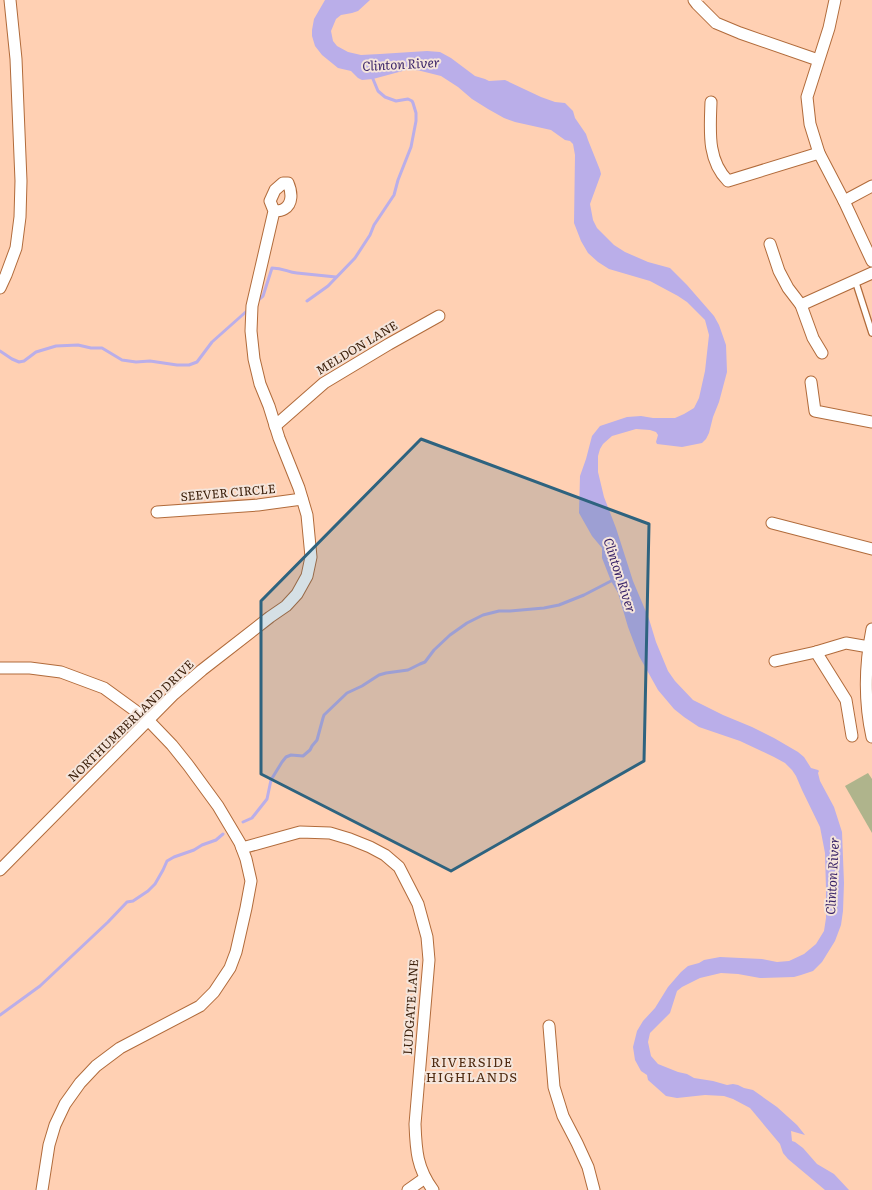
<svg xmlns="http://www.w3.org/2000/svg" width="872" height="1190" font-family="Literata,serif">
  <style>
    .green { fill: #afb48c }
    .water { fill: #baaee9 }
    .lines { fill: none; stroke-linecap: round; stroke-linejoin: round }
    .stream { stroke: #baaee9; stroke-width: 3 }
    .service-casing { stroke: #b16b3b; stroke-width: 8 }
    .minor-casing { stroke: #b16b3b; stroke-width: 13 }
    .service { stroke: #fff; stroke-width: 5.5 }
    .minor { stroke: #fff; stroke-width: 11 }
    .marked { fill: #2e637f; fill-opacity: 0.2; stroke: #2e637f; stroke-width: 3; stroke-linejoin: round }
    .labels { text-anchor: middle; stroke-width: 4; stroke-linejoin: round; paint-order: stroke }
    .street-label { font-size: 12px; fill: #381c07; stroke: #f5e5db }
    .water-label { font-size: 13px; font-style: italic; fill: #392368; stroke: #f5e5db }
    .neighbourhood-label { font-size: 13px; letter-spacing: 1px; fill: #4f2b11; stroke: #f5e5db }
  </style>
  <rect width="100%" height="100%" fill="#ffd0b3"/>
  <path class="green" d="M868,773L872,779V833L845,786Z"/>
  <path class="water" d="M325,0H370L358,11L352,13L341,15L336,19L331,31L333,41L337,46L348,52L361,55L380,54L427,51L440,52L451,58L475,76L485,79L489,81L505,80L541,97L555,102L565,103L573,111L575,118L586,134L588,140L600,170L601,174L590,204L593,220L597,228L614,245L625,252L648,262L670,268L687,285L714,316L719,325L726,345L727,372L719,402L713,417L709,433L706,439L702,443L682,447L657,444L656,442L658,435L656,432L650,430L636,429L612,436L603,444L600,449L598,456V472L604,497L616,528L633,581L649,619L656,642L668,671L675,681L693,700L723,715L752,727L774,738L798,752L804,757L811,768L818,770L819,771L818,773L820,781L834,807L842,832L844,883L843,911L841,925L835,941L822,962L813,971L801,975L794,977L760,978L738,974L721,973L700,978L682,987L677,991L670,1013L650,1033L648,1042L651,1056L658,1064L678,1072L687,1074L694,1078L713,1081L727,1085L733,1084L738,1085L744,1088L753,1090L777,1107L797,1125L805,1135L791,1131L792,1141L795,1142L803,1148L817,1164L834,1174L849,1190H825L788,1159L783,1153L780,1144L750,1108L733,1099L724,1096L705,1095L677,1098L666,1096L648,1080L647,1075L641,1071L635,1060L633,1047L637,1031L643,1021L655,1008L668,987L681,972L688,966L699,963L704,960L720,957L762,959L777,962L789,961L804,954L816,944L824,931L826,918V889L825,853L820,827L802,790L796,776L792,770L785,763L774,757L740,741L699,727L684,717L674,709L658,690L639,656L628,627L618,593L611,581L602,558V548L592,536L579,513L580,476L586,459L592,436L600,426L627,417L641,416L653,418H675L684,414L694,408L699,398L705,371L709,335L705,320L687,302L678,296L650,281L609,269L598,262L588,253L581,241L574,223L575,155L573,144L570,141L565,140L551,130L515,122L504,118L488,109L472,99L458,87L441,76L421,71L410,69L373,79L362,80L358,78L351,71L338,68L322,55L315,46L312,36V30L314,19Z"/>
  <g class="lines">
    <g class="stream">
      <path d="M307,301L328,286L355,258L370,235L374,225L394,195L398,180L411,147L416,121V113L413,103L412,101L408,99L396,101L385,97L378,91L373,79"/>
      <path d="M256,302L263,296L272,268C284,268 287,272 297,273L336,277"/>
      <path d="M0,351L12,359L19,362L24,361L36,352L56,346L78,345L91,348H102L122,360L136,362L150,361L177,365H189L197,362L212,342L248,310"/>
      <path d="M243,822L252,818L267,799L271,780L282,762L286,757L291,755L303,756L310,750L312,746L317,740L323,718L324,715L347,693L362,686L379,675L386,673L408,670L420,664L425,662L434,650L450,635L467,623L483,615L499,611H510L544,608L559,605L584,595L611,581"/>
      <path d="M0,1015L40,986L108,922L127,902L133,901L148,891L155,884L163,870L167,861L174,857L194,850L202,845L216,840L223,834"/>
    </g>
    <defs>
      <path id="service" d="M855,280L872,333"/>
      <g id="minor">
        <path d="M694,0L697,4L716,23L740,33L818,60"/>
        <path d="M835,0L829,28L807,97L810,124L819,153L844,201L872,261"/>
        <path d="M711,102C710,131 707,160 728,181L819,153"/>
        <path d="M844,201L872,186"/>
        <path d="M770,244L779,271L788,288L801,305L813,338L822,353"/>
        <path d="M0,288L6,275L16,248L20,217L21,181L16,59L10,0"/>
        <path d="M801,305L872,273"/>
        <path d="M811,382L815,411L872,422"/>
        <path d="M275,426L324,383L389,344L439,316"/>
        <path d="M157,512L258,505L302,499"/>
        <path d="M772,523L872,549"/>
        <path d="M872,629C865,664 864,701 872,737"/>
        <path d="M816,652L846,700L852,736"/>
        <path d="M775,661L816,652L846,643L869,647"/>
        <path d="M0,668H30L61,672L104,688L148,720L172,745L188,765L218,806L240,843L246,859L251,881L246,908L236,952L230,968L214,992L200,1006L120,1048L96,1066L80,1083L65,1104L55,1125L49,1145L42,1190"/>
        <path d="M242,848L300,832L330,833L350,839L370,847L385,855L399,867L418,904L427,937L429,960L415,1124C416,1151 417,1168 433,1190"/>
        <path d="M0,870L174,694L202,670L270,617L286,606L297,594L307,576L311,557L307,515L299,488L279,438L269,406L260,384L254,359L251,331L252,306L274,211L270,201L275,190L283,183H288C292,192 293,204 284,209C281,211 277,211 274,211"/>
        <path d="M549,1026L554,1087L563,1116L577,1143L588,1167L594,1190"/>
        <path d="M408,1190L425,1178"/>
      </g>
    </defs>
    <use href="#service" class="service-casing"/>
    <use href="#minor" class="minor-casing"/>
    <use href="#service" class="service"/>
    <use href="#minor" class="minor"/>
  </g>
  <path class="marked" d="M421,439L649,524L644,761L451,871L261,774V601Z"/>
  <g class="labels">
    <g class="street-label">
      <text transform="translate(357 348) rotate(-31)" y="4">MELDON LANE</text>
      <text transform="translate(228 493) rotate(-5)" y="4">SEEVER CIRCLE</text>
      <text transform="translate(131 721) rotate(-44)" y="4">NORTHUMBERLAND DRIVE</text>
      <text transform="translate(411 1007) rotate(-86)" y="4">LUDGATE LANE</text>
    </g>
    <g class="water-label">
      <text transform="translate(401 64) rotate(-3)" y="5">Clinton River</text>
      <text transform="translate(620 575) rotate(72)" y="5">Clinton River</text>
      <text transform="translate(832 876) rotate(-87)" y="5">Clinton River</text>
    </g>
    <g class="neighbourhood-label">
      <text x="472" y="1067">RIVERSIDE<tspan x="472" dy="15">HIGHLANDS</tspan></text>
    </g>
  </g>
</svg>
